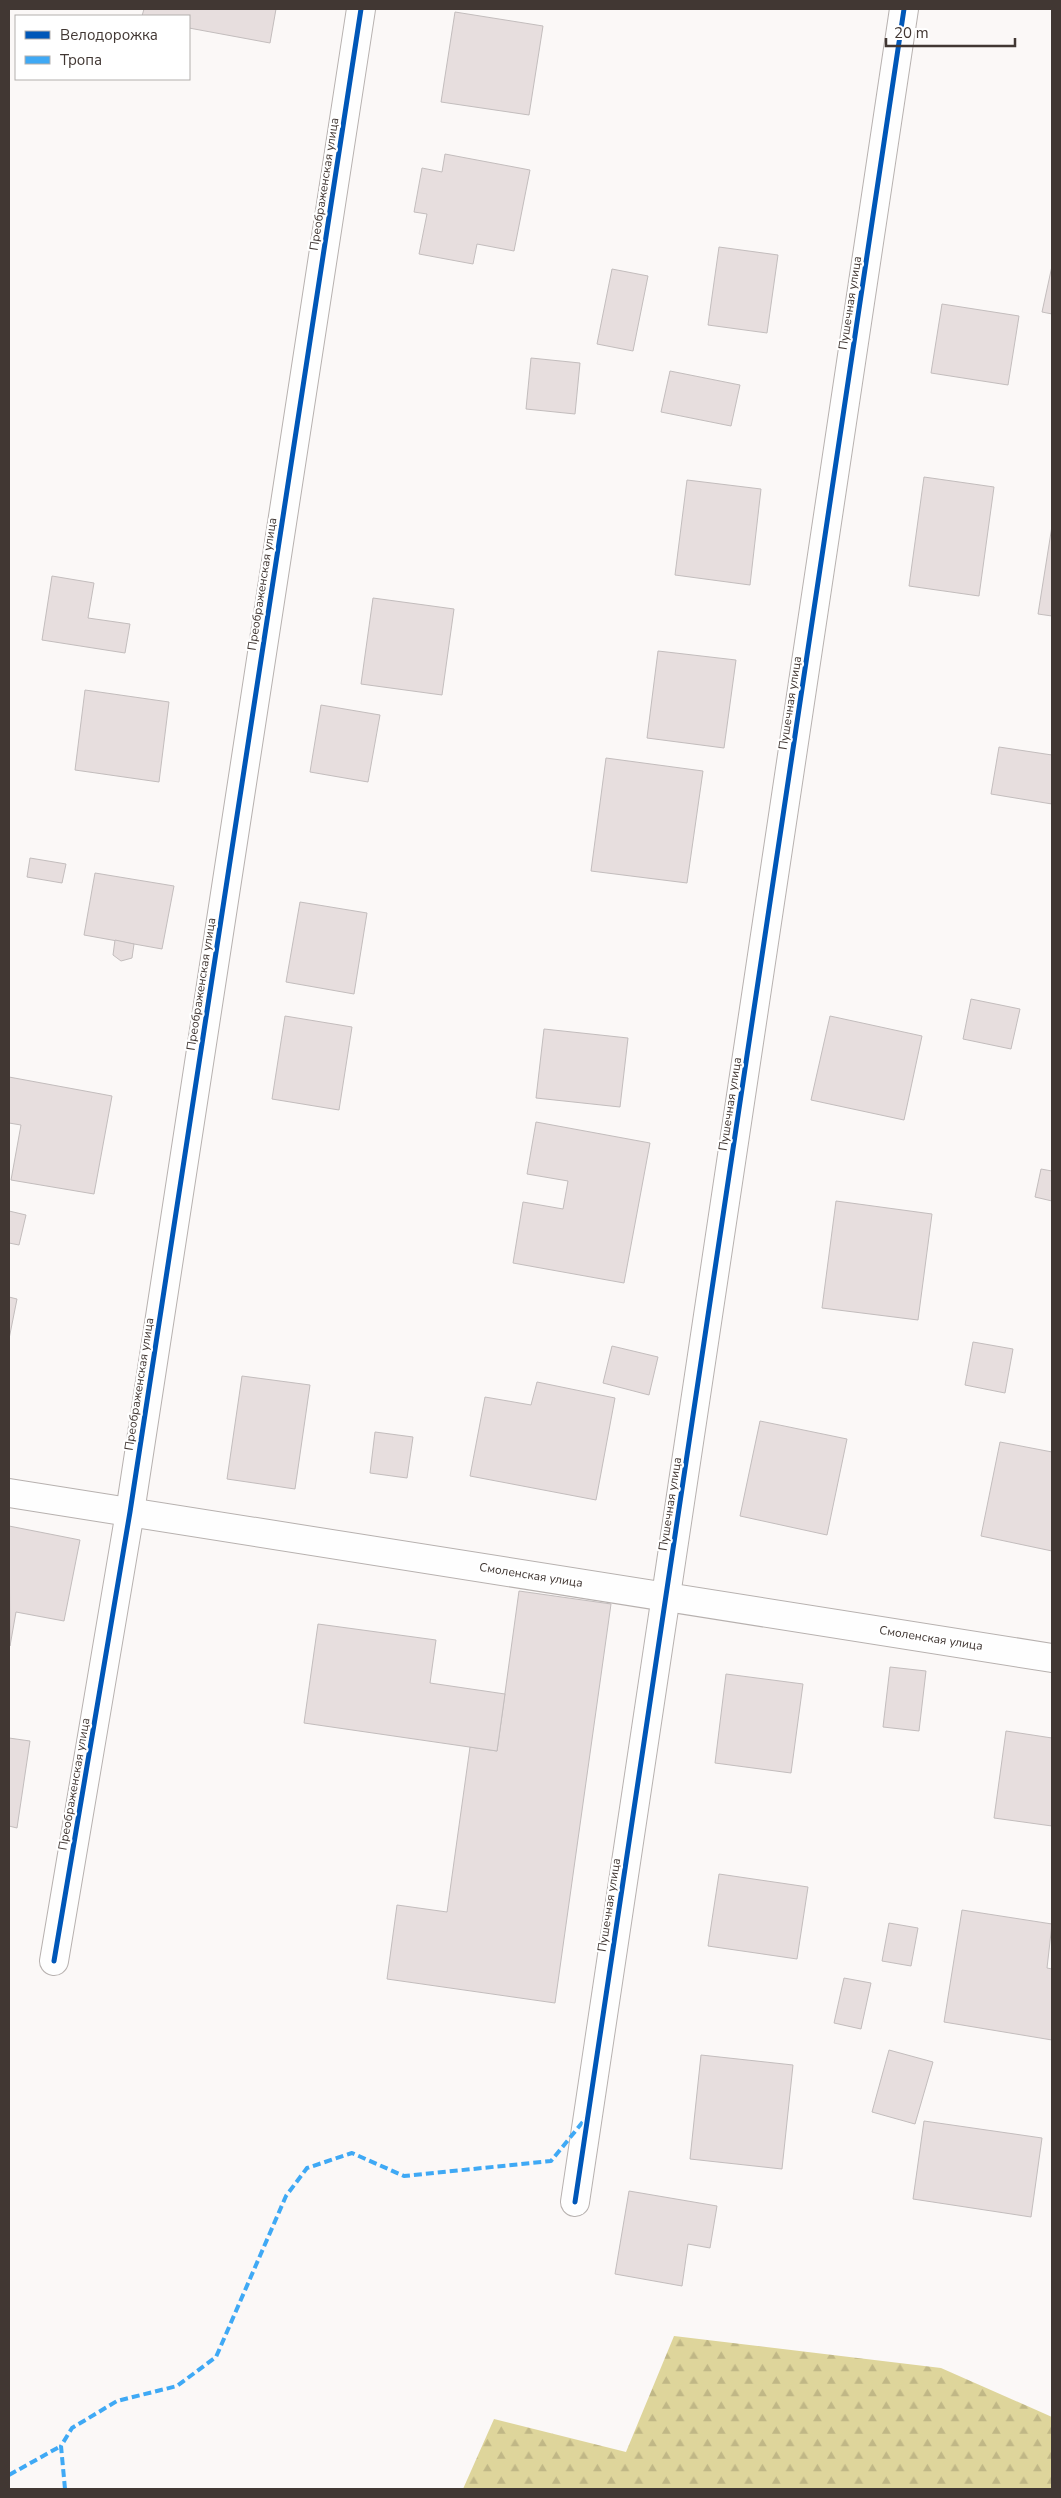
<svg xmlns="http://www.w3.org/2000/svg" width="1061" height="2498" font-family="'Nunito Sans',sans-serif">
  <style>
    .forest { fill: url(#forest-firs) }
    .building { fill: #e7dede; stroke: #c3bdbd }
    .lines { fill: none; stroke-linecap: round; stroke-linejoin: round }
    .minor-casing { stroke: #b7b1af; stroke-width: 30 }
    .minor { stroke: #fefefe; stroke-width: 28 }
    .quiet { stroke: #3fa9f5; stroke-width: 4; stroke-dasharray: 8 4; stroke-linecap: butt }
    .cycleway-casing { stroke: #fff; stroke-width: 8 }
    .cycleway { stroke: #0057b8; stroke-width: 5 }
    .labels { text-anchor: middle; stroke-width: 4.5; stroke-linejoin: round; paint-order: stroke }
    .street-label { font-size: 12px; fill: #413733; stroke: #fff }
  </style>
  <defs>
    <pattern id="forest-firs" width="22" height="20" patternUnits="userSpaceOnUse" patternTransform="scale(1.25)"><rect width="22" height="20" fill="#ded59b"/><path d="M5 1l3.5 6h-7zM16 11l3.5 6h-7z" fill="#c0b786"/></pattern>
  </defs>
  <rect width="100%" height="100%" fill="#fbf8f7"/>
  <path class="forest" d="M674,2336L941,2368L1052,2417V2489H463L494,2419L626,2452Z"/>
  <g class="building">
    <path d="M144,9H276L270,43L189,28V16H142Z"/>
    <path d="M455,12L543,26L529,115L441,102Z"/>
    <path d="M445,154L530,170L514,251L477,244L473,264L419,254L427,214L414,212L422,168L442,172Z"/>
    <path d="M719,247L778,255L767,333L708,325Z"/>
    <path d="M1052,266V314L1042,312Z"/>
    <path d="M612,269L648,276L633,351L597,344Z"/>
    <path d="M942,304L1019,316L1008,385L931,373Z"/>
    <path d="M531,358L580,363L575,414L526,409Z"/>
    <path d="M670,371L740,385L731,426L661,412Z"/>
    <path d="M924,477L994,487L979,596L909,586Z"/>
    <path d="M687,480L761,489L750,585L675,575Z"/>
    <path d="M1052,526V616L1038,614Z"/>
    <path d="M52,576L94,583L88,618L130,624L125,653L42,640Z"/>
    <path d="M373,598L454,609L442,695L361,684Z"/>
    <path d="M658,651L736,660L724,748L647,738Z"/>
    <path d="M85,690L169,702L159,782L75,770Z"/>
    <path d="M321,705L380,715L368,782L310,772Z"/>
    <path d="M999,747L1052,755V804L991,794Z"/>
    <path d="M606,758L703,771L687,883L591,871Z"/>
    <path d="M30,858L66,864L62,883L27,877Z"/>
    <path d="M95,873L174,886L162,949L84,935Z"/>
    <path d="M300,902L367,913L354,994L286,982Z"/>
    <path d="M115,940L134,944L132,958L121,961L113,955Z"/>
    <path d="M971,999L1020,1009L1011,1049L963,1039Z"/>
    <path d="M285,1016L352,1027L339,1110L272,1099Z"/>
    <path d="M830,1016L922,1036L904,1120L811,1100Z"/>
    <path d="M544,1029L628,1038L620,1107L536,1098Z"/>
    <path d="M9,1077L112,1096L94,1194L11,1180L21,1125L9,1123Z"/>
    <path d="M536,1122L650,1143L624,1283L513,1263L523,1202L563,1209L568,1181L527,1174Z"/>
    <path d="M1041,1169L1052,1171V1201L1035,1197Z"/>
    <path d="M836,1201L932,1214L918,1320L822,1308Z"/>
    <path d="M9,1211L26,1215L19,1245L9,1243Z"/>
    <path d="M9,1297L17,1299L9,1339Z"/>
    <path d="M973,1342L1013,1349L1005,1393L965,1385Z"/>
    <path d="M612,1346L658,1357L649,1395L603,1383Z"/>
    <path d="M242,1376L310,1385L295,1489L227,1479Z"/>
    <path d="M537,1382L615,1398L596,1500L470,1476L485,1397L531,1405Z"/>
    <path d="M760,1421L847,1439L827,1535L740,1516Z"/>
    <path d="M375,1432L413,1437L407,1478L370,1473Z"/>
    <path d="M1000,1442L1052,1452V1551L981,1536Z"/>
    <path d="M9,1526L80,1540L64,1621L16,1612L10,1646Z"/>
    <path d="M519,1591L611,1604L555,2003L387,1979L397,1905L447,1912L470,1747L497,1751Z"/>
    <path d="M318,1624L436,1640L430,1683L505,1694L497,1751L304,1723Z"/>
    <path d="M890,1667L926,1671L919,1731L883,1727Z"/>
    <path d="M726,1674L803,1684L791,1773L715,1763Z"/>
    <path d="M1006,1731L1052,1738V1826L994,1818Z"/>
    <path d="M9,1738L30,1741L17,1828L9,1826Z"/>
    <path d="M719,1874L808,1887L797,1959L708,1946Z"/>
    <path d="M962,1910L1052,1924L1047,1968L1052,1969V2040L944,2022Z"/>
    <path d="M889,1923L918,1928L911,1966L882,1961Z"/>
    <path d="M844,1978L871,1983L861,2029L834,2023Z"/>
    <path d="M889,2050L933,2062L915,2124L872,2112Z"/>
    <path d="M701,2055L793,2065L782,2169L690,2159Z"/>
    <path d="M924,2121L1042,2138L1031,2217L913,2199Z"/>
    <path d="M629,2191L717,2206L710,2248L688,2244L682,2286L615,2274Z"/>
  </g>
  <g class="lines">
    <defs>
      <g id="minor">
        <path d="M9,1493L1052,1658"/>
        <path d="M54,1961L130,1512L361,9"/>
        <path d="M575,2202L904,9"/>
      </g>
    </defs>
    <use href="#minor" class="minor-casing"/>
    <use href="#minor" class="minor"/>
    <g class="quiet">
      <path d="M9,2475L61,2446"/>
      <path d="M65,2489L61,2446L72,2428L117,2401L177,2386L216,2357L286,2196L307,2168L352,2153L404,2176L551,2161L586,2118"/>
    </g>
    <defs>
      <g id="cycleway">
        <path d="M54,1961L130,1512L361,9"/>
        <path d="M575,2202L904,9"/>
      </g>
    </defs>
    <use href="#cycleway" class="cycleway-casing"/>
    <use href="#cycleway" class="cycleway"/>
  </g>
  <g class="labels">
    <g class="street-label">
      <text transform="translate(324 184) rotate(-81)" y="4">Преображенская улица</text>
      <text transform="translate(850 303) rotate(-81)" y="4">Пушечная улица</text>
      <text transform="translate(262 584) rotate(-81)" y="4">Преображенская улица</text>
      <text transform="translate(790 703) rotate(-81)" y="4">Пушечная улица</text>
      <text transform="translate(201 984) rotate(-81)" y="4">Преображенская улица</text>
      <text transform="translate(730 1104) rotate(-81)" y="4">Пушечная улица</text>
      <text transform="translate(139 1384) rotate(-81)" y="4">Преображенская улица</text>
      <text transform="translate(670 1504) rotate(-81)" y="4">Пушечная улица</text>
      <text transform="translate(531 1575) rotate(9)" y="4">Смоленская улица</text>
      <text transform="translate(931 1638) rotate(9)" y="4">Смоленская улица</text>
      <text transform="translate(74 1784) rotate(-80)" y="4">Преображенская улица</text>
      <text transform="translate(609 1905) rotate(-81)" y="4">Пушечная улица</text>
    </g>
  </g>
  <rect width="1061" height="2498" fill="none" stroke="#413733" stroke-width="20"/>
  <rect x="15" y="15" width="175" height="65" fill="#ffffff" stroke="#b3afad"/>
  <rect x="25" y="31" width="25" height="8" fill="#0057b8" stroke="#b3afad"/>
  <text x="60" y="40" font-size="15" fill="#413733">Велодорожка</text>
  <rect x="25" y="56" width="25" height="8" fill="#3fa9f5" stroke="#b3afad"/>
  <text x="60" y="65" font-size="15" fill="#413733">Тропа</text>
  <path d="M886 38v8h129v-8" fill="none" stroke="#413733" stroke-width="2.5"/>
  <text x="894" y="38" font-size="15" fill="#413733" stroke="#ffffff" stroke-width="4" paint-order="stroke">20 m</text>
</svg>
